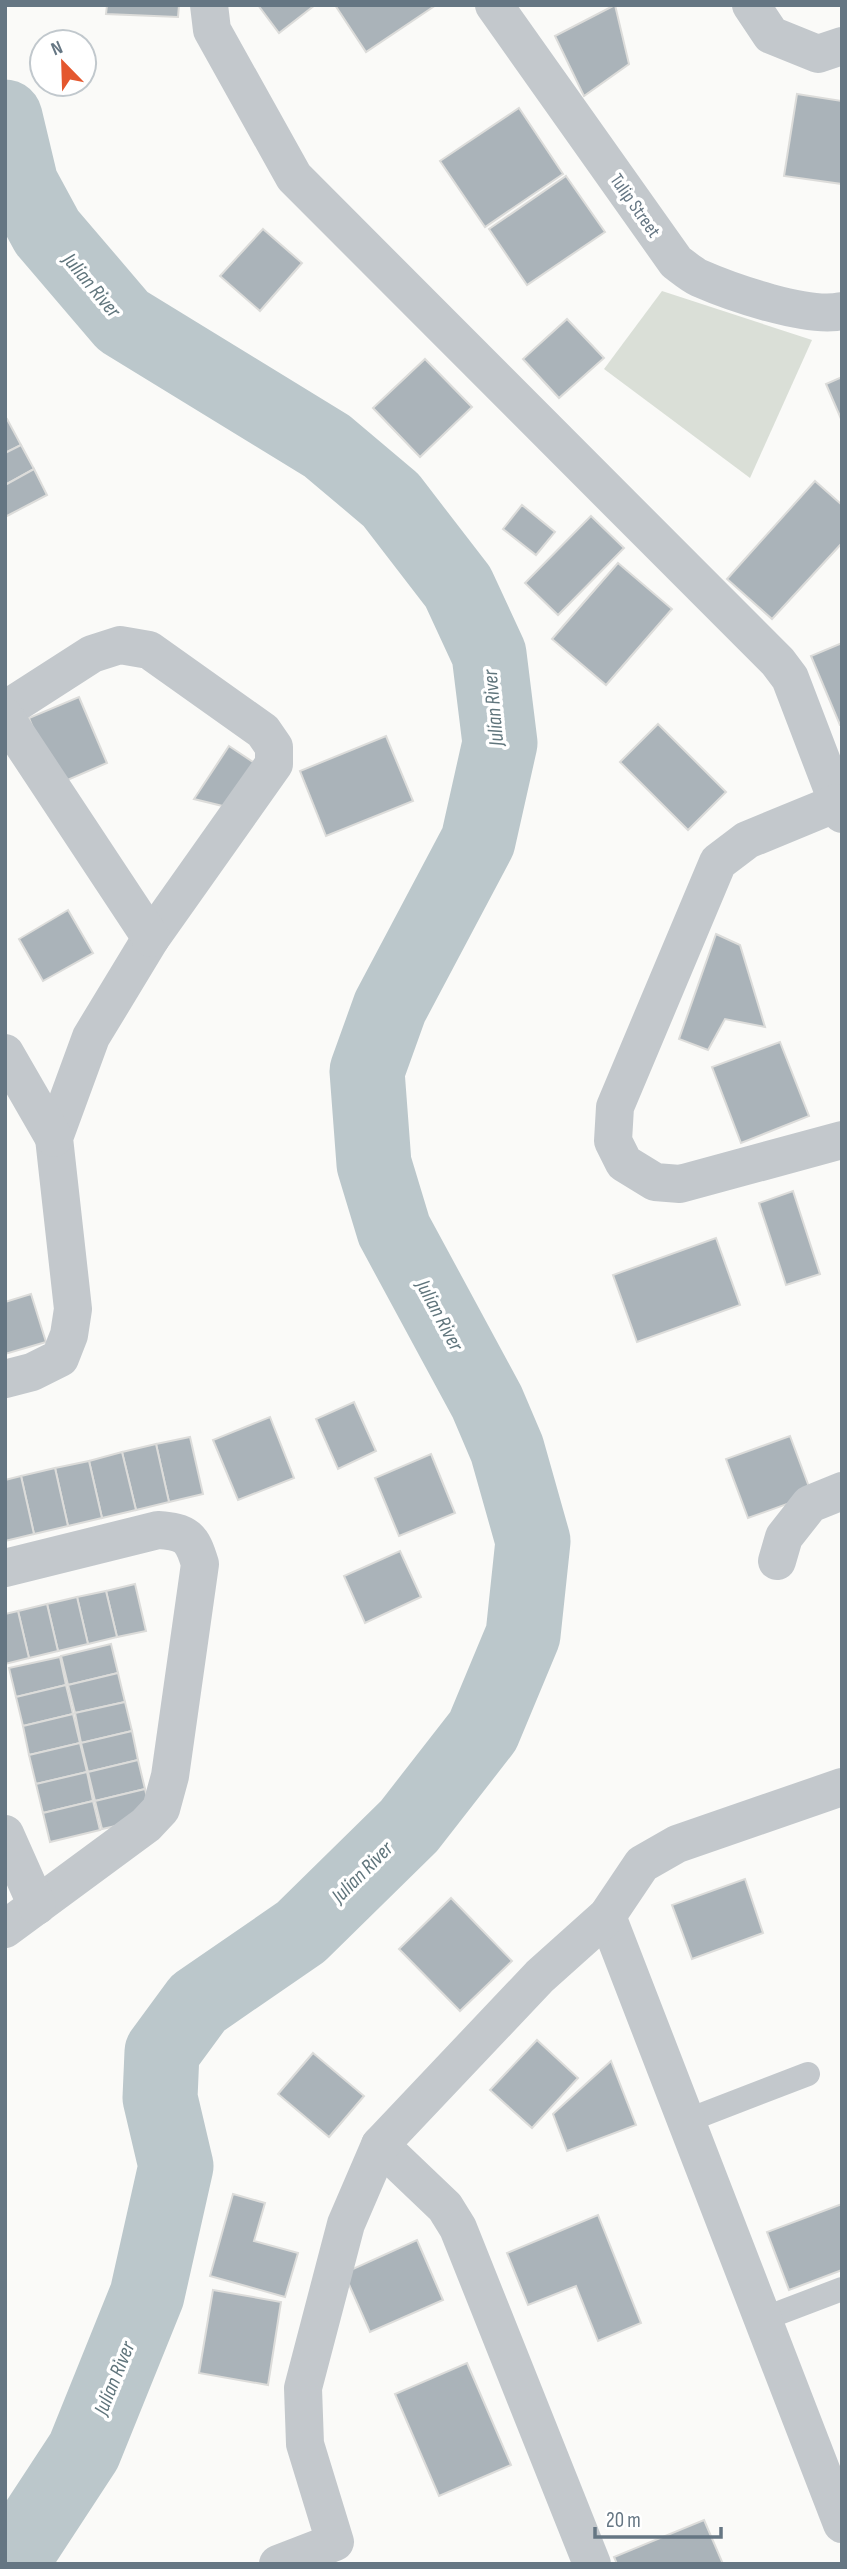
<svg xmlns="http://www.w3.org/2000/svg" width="847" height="2569" font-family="'Sofia Sans Condensed',sans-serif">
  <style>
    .green { fill: #dadfd7 }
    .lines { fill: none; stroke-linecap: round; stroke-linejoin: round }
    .river { stroke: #bbc7cb; stroke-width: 75 }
    .building { fill: #aab3b9; stroke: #dcdcda; stroke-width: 2 }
    .service { stroke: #c3c8cc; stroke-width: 24 }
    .minor { stroke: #c3c8cc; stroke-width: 38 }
    .labels { text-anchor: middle; stroke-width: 7; stroke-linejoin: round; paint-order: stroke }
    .street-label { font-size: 19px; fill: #657683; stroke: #fff }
    .water-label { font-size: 21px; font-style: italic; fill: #60757c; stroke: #fff }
  </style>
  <rect width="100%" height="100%" fill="#fafaf8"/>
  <path class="green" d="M662,291L812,340L750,478L604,369Z"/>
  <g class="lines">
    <path class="river" d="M5,117L21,184L47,232L123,321L327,446L391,500L458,587L489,654L500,743L478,841L390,1007L367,1071L374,1164L394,1230L487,1402L507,1449L533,1541L523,1635L483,1731L409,1826L301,1932L198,2003L162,2052L160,2098L176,2166L147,2295L84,2451L10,2564"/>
  </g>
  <g class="building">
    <path d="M107,5H179L178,17L106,14Z"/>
    <path d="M258,5H315L279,33Z"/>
    <path d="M335,5H436L366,52Z"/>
    <path d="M615,5L629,64L584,96L555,36Z"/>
    <path d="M797,94L842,101V184L784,176Z"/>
    <path d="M519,108L563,174L485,227L440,161Z"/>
    <path d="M566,176L605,232L527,285L489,229Z"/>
    <path d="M263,229L302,263L260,311L220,276Z"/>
    <path d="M567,319L604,358L559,398L523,359Z"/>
    <path d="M425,359L472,407L420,457L373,408Z"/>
    <path d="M842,377V421L826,384Z"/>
    <path d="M7,419L21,445L5,453V420Z"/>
    <path d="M21,445L34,469L5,485V453Z"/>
    <path d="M34,469L47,495L5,517V485Z"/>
    <path d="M815,481L842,505V543L772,619L727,579Z"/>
    <path d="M522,505L555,532L536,555L503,529Z"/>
    <path d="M591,516L624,548L558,615L525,583Z"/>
    <path d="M618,563L672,609L606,685L552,639Z"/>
    <path d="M842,643V725H840L811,656Z"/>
    <path d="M79,697L107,763L56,785L29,718Z"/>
    <path d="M658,724L726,792L688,830L620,762Z"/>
    <path d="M386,736L413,801L326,836L300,771Z"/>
    <path d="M229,746L259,766L231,808L194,799Z"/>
    <path d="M68,910L93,953L43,981L19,939Z"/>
    <path d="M716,934L740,945L765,1027L725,1019L708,1050L679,1039Z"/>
    <path d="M780,1042L809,1116L741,1143L712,1067Z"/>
    <path d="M793,1191L820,1274L786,1285L759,1203Z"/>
    <path d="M716,1238L740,1305L637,1342L613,1275Z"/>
    <path d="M31,1294L46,1342L5,1354V1302Z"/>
    <path d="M354,1402L376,1451L338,1469L316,1419Z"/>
    <path d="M270,1417L294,1478L238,1500L213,1440Z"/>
    <path d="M790,1436L812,1495L748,1518L726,1459Z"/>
    <path d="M190,1437L203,1494L169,1502L156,1444Z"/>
    <path d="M156,1444L169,1502L136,1510L122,1452Z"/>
    <path d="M122,1452L136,1510L102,1518L89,1461Z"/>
    <path d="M431,1454L455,1513L399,1536L375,1478Z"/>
    <path d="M89,1461L102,1518L68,1526L55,1468Z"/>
    <path d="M55,1468L68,1526L34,1534L21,1476Z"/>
    <path d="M21,1476L34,1534L5,1541V1480Z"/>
    <path d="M400,1551L421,1597L365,1623L344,1576Z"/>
    <path d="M135,1584L146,1631L117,1637L106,1591Z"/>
    <path d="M106,1591L117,1637L88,1644L77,1597Z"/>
    <path d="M77,1597L88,1644L58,1651L47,1604Z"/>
    <path d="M47,1604L58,1651L29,1658L18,1611Z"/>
    <path d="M18,1611L29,1658L5,1664V1614Z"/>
    <path d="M111,1644L118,1673L68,1685L61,1656Z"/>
    <path d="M60,1657L66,1685L16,1697L9,1668Z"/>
    <path d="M118,1673L125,1702L75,1713L68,1685Z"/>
    <path d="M66,1685L73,1714L23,1726L16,1697Z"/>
    <path d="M125,1702L132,1731L81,1743L75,1713Z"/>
    <path d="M73,1714L80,1743L29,1755L23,1726Z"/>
    <path d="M132,1731L138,1760L88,1772L81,1743Z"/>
    <path d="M80,1743L87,1772L36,1784L29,1755Z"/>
    <path d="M138,1760L145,1789L95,1801L88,1772Z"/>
    <path d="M87,1772L93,1801L43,1813L36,1784Z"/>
    <path d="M145,1789L152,1818L102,1829L95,1801Z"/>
    <path d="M93,1801L100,1830L50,1842L43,1813Z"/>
    <path d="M745,1879L763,1933L692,1959L672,1905Z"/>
    <path d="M451,1898L512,1961L460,2011L399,1949Z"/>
    <path d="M537,2040L578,2078L532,2128L490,2090Z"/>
    <path d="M313,2053L364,2096L329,2137L278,2094Z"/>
    <path d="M611,2061L636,2125L567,2151L553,2114Z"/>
    <path d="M233,2194L265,2203L254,2241L298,2253L285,2297L210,2276Z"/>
    <path d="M842,2204V2270L789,2290L767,2232Z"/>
    <path d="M598,2215L641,2323L598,2341L576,2286L528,2305L507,2253Z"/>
    <path d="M417,2240L443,2300L370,2332L344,2273Z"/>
    <path d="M213,2290L281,2302L268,2385L199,2373Z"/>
    <path d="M467,2363L511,2465L439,2496L395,2394Z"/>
    <path d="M704,2520L723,2564H617L614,2557Z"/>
  </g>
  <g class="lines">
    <g class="service">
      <path d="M686,2121L808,2074"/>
      <path d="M763,2319L842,2289"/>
    </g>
    <g class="minor">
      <path d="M209,5L212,30L294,177L778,662L790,678L842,814"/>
      <path d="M494,5L676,262C684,268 691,274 699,278C731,292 808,319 842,311"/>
      <path d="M751,5L771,35L818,54L842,46"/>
      <path d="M5,710L92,654L120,645L149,650L263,731L274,747V764L151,938L91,1037L54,1138L73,1309L69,1335L60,1358L32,1372L5,1379"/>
      <path d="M5,717L151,938"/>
      <path d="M837,803L747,840L718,862L615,1107L613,1141L624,1163L655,1182L680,1184L842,1140"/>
      <path d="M5,1053L54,1138"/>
      <path d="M777,1561L784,1537L810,1504L842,1491"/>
      <path d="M5,1568L158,1530C187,1532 192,1537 200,1564L170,1776L161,1809L146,1825L5,1929"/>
      <path d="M5,1834L37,1906"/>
      <path d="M607,1916L842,2524"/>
      <path d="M380,2145L445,2207L458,2228L592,2564"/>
      <path d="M278,2564L335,2542L305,2444L303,2388L346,2224L380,2145L540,1976L607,1916L642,1864L677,1844L842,1787"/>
    </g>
  </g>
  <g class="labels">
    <g class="street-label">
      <text transform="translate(636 205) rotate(55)" y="7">Tulip Street</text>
    </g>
    <g class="water-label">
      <text transform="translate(92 285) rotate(50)" y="7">Julian River</text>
      <text transform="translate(493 708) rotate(-95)" y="7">Julian River</text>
      <text transform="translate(440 1315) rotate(62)" y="7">Julian River</text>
      <text transform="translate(362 1872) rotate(-45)" y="7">Julian River</text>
      <text transform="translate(114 2378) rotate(-68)" y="7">Julian River</text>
    </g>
  </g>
  <rect width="847" height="2569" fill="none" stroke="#657683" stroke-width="14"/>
  <g transform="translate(63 63) rotate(337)"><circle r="33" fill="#ffffff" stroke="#c1c8cd" stroke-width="2"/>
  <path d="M0-5L12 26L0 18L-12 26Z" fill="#e4572e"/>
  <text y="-10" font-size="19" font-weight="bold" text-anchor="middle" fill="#657683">N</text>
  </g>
  <path d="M595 2527v10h126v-10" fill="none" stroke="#657683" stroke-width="3.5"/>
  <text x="606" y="2527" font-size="21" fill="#657683" stroke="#ffffff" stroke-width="5" paint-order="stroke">20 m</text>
</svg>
